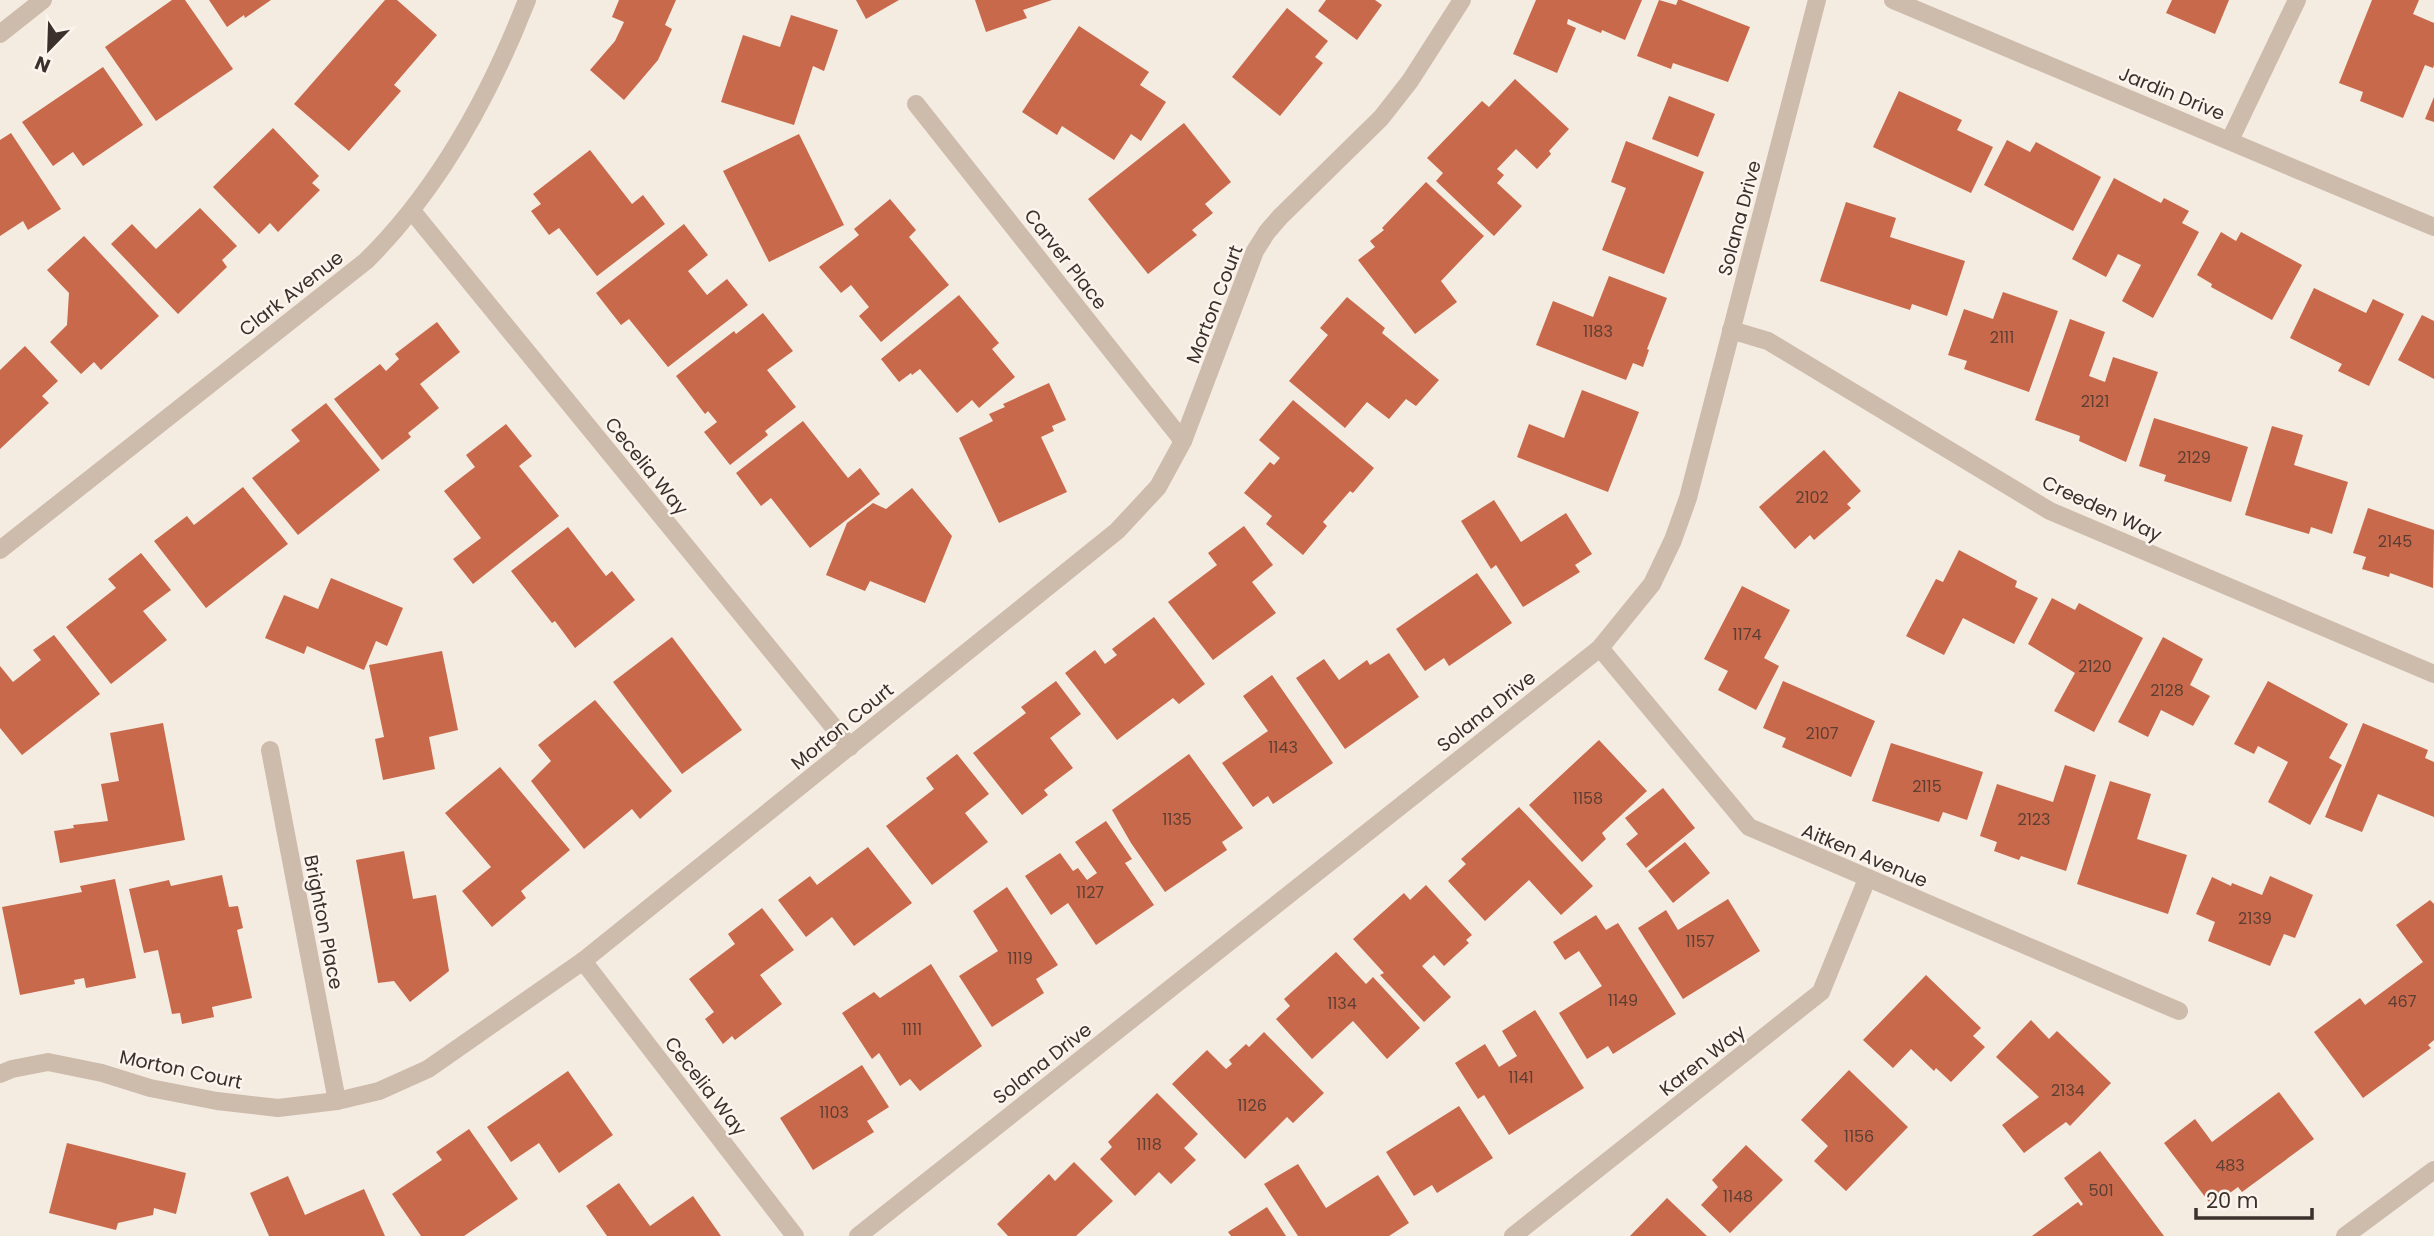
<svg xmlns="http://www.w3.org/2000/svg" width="2434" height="1236" font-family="Poppins,sans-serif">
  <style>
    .building { fill: #c8694b }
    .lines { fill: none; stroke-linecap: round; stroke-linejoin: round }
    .minor { stroke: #cdbbac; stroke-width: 18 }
    .labels { text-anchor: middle; stroke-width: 5; stroke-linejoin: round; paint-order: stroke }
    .number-label { font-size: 16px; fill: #5e3e33 }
    .street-label { font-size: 19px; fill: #3b302b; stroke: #fbf5ee }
  </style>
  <rect width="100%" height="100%" fill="#f4ebe1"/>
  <g class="building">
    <path d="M172,0H185L233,69L156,121L105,47Z"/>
    <path d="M209,0H271L245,18L244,15L227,27Z"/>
    <path d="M385,0H397L437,35L394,85L401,91L349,151L294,104Z"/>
    <path d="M619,0H676L665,25L672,29L658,60L624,100L590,70L615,41L624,22L612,17Z"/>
    <path d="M856,0H899L866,19Z"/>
    <path d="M975,0H1052L1023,10L1027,18L986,32Z"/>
    <path d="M1326,0H1375L1382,5L1357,40L1318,11Z"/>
    <path d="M1536,0H1642L1625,40L1602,30L1601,33L1568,19L1567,24L1576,28L1557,73L1513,54Z"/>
    <path d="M1659,0L1676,5L1678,0H1681L1750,27L1728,82L1673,63L1671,69L1637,56Z"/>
    <path d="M2172,0H2229L2215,34L2166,13Z"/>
    <path d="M2372,0H2419L2413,14L2434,23V65L2433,68L2425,65L2403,118L2360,101L2363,92L2339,83Z"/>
    <path d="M1287,8L1328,41L1315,57L1323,63L1280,116L1232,77Z"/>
    <path d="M791,15L838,30L824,71L813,66L794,125L721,102L743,35L780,47Z"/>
    <path d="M1079,26L1149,72L1140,85L1166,102L1141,141L1131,134L1114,160L1062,126L1057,135L1022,112Z"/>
    <path d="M103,67L143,125L83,166L73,152L53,166L22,122Z"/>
    <path d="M1515,79L1569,129L1549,151L1551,154L1537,169L1516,149L1497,169L1504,175L1497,183L1522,206L1494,236L1436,181L1443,173L1427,158L1482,101L1489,107Z"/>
    <path d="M1899,91L1962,120L1957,130L1993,147L1971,193L1873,147Z"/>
    <path d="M1669,96L1715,114L1698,157L1652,139Z"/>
    <path d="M2434,97V122L2425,119Z"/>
    <path d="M1184,123L1231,182L1205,204L1213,213L1192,230L1197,235L1148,274L1088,199Z"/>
    <path d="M273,128L319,176L312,183L320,190L278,232L270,223L259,234L213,187Z"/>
    <path d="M11,133L61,209L28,230L23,221L0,236V140Z"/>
    <path d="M799,134L844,225L769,262L723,171Z"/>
    <path d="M2007,140L2030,152L2036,142L2101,177L2073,231L1984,185Z"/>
    <path d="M1626,141L1704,172L1664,274L1602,250L1626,188L1611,182Z"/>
    <path d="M590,150L632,204L643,195L665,224L597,276L559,228L549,235L531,211L541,204L533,194Z"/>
    <path d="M2114,178L2161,203L2164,198L2189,211L2182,223L2199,232L2153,318L2122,301L2141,265L2118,254L2106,277L2072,259Z"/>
    <path d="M1426,182L1484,236L1441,281L1457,302L1415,334L1358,260L1375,247L1370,241L1384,230L1382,228Z"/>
    <path d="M890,199L916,230L909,237L949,285L881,342L859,316L869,307L851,285L841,293L819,267L859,235L854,229Z"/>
    <path d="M1846,202L1896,218L1890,237L1965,261L1947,316L1912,304L1910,310L1820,281Z"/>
    <path d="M200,208L237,246L222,260L227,267L178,314L111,244L132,224L156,249Z"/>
    <path d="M684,224L708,255L688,271L707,295L727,279L748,305L668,367L629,319L621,325L596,293Z"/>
    <path d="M2221,232L2236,241L2241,232L2302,265L2272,320L2211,287L2212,284L2197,275Z"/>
    <path d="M84,236L159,316L101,370L94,362L81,374L50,342L67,325L69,293L47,270Z"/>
    <path d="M1609,276L1667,298L1647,349L1649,350L1643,367L1633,363L1626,380L1536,345L1553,301L1593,317Z"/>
    <path d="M2314,288L2366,313L2373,299L2404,314L2369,386L2338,371L2342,364L2290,338Z"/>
    <path d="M2003,292L2058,311L2029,392L1964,369L1967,361L1948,355L1964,309L1993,319Z"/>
    <path d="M959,295L999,343L992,349L1015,377L979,408L972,400L957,413L920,369L912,375L911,373L899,382L881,359Z"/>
    <path d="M1347,297L1385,328L1382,333L1439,380L1416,406L1406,399L1389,419L1367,402L1345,428L1289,381L1328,335L1320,328Z"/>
    <path d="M763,313L793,351L767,370L796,407L765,431L768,435L730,465L704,432L717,422L708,411L705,414L676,376L734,331L736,334Z"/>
    <path d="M2422,315L2434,321V379L2398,360Z"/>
    <path d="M2070,319L2105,332L2089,376L2105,382L2113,357L2158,372L2126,462L2079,441L2080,436L2035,420Z"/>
    <path d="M437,322L460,352L420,384L439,408L408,433L411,437L382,460L334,399L380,364L386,371L399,359L395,354Z"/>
    <path d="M25,346L58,381L42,396L49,403L0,449V370Z"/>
    <path d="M1049,383L1066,420L1052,426L1054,431L1041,437L1067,492L999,523L959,438L993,421L989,414L1005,407L1003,404Z"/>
    <path d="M1582,390L1639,412L1608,492L1517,457L1529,424L1564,438Z"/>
    <path d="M1293,400L1374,468L1353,493L1350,491L1323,522L1327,526L1303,555L1266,524L1272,516L1244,493L1270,462L1274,465L1280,458L1259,440Z"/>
    <path d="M326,403L380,470L298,535L252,478L300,441L291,430Z"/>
    <path d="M2154,418L2248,447L2231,502L2164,481L2166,475L2139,466Z"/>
    <path d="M803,421L848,478L860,468L880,494L810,548L771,498L761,506L736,473Z"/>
    <path d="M506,424L532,456L519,466L559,516L473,584L453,559L481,538L444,491L475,467L466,455Z"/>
    <path d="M2272,426L2303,435L2294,465L2348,482L2332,534L2311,527L2309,534L2245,515Z"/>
    <path d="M1824,450L1861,491L1847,504L1851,508L1814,540L1810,535L1795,549L1759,507Z"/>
    <path d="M243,487L288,544L206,608L154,541L187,516L194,525Z"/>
    <path d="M912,488L952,536L925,603L870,581L865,591L826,575L847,523L873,503L886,509Z"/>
    <path d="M1494,500L1521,542L1566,513L1592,554L1575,565L1580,572L1523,607L1496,565L1491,569L1461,521Z"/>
    <path d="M2368,508L2434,530L2433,588L2390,573L2389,577L2362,569L2366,557L2353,553Z"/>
    <path d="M1244,526L1273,565L1252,582L1276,613L1213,660L1168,602L1217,565L1208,553Z"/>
    <path d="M568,527L606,576L612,571L635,600L575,648L555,621L552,623L511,571Z"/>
    <path d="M1959,550L2017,581L2015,587L2038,598L2014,644L1963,618L1944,655L1906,636L1936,579L1943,582Z"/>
    <path d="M141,553L171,590L143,611L167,640L111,684L66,627L116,588L108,579Z"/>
    <path d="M1477,573L1512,623L1449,666L1444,658L1425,671L1396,629Z"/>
    <path d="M331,578L403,608L387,646L376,641L364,670L307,646L304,654L265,638L284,595L318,609Z"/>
    <path d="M1742,586L1790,610L1764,658L1779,666L1756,710L1718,690L1728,671L1704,659Z"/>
    <path d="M2052,598L2075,610L2079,603L2143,638L2094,732L2054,711L2075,673L2028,644Z"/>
    <path d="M1154,617L1205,684L1179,704L1173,698L1117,740L1065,673L1095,650L1105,664L1117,655L1112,649Z"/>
    <path d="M54,635L100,694L22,755L0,728V666L13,682L41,660L33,650Z"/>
    <path d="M672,637L742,730L682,774L613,682Z"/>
    <path d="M2163,637L2203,659L2190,685L2210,696L2193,726L2161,710L2148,737L2118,722Z"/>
    <path d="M442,651L458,730L429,737L435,769L383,780L375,739L384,737L369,665Z"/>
    <path d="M1389,653L1419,697L1345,749L1296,678L1324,659L1339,680L1367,660L1370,665Z"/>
    <path d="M1272,675L1333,763L1273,804L1268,796L1253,807L1222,763L1268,731L1243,696Z"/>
    <path d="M1056,681L1081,714L1050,738L1073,768L1044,790L1048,795L1022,815L973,753L1026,713L1021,707Z"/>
    <path d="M1783,681L1875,721L1851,777L1782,747L1786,738L1763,728Z"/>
    <path d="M2268,681L2348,724L2329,758L2342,765L2310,825L2268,802L2288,762L2258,746L2254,754L2234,744Z"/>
    <path d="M595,700L672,791L640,819L632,809L584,849L531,781L551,761L538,745Z"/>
    <path d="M163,723L185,840L60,863L54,831L74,828L73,825L108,821L101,784L119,781L110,733Z"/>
    <path d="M2363,723L2428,750L2425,758L2434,762V817L2378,794L2362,832L2325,817Z"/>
    <path d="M1599,740L1647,791L1602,833L1606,839L1582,862L1529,805Z"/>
    <path d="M1891,743L1983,772L1967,820L1943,812L1939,822L1872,801Z"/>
    <path d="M957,754L989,794L965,813L988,842L932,885L886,826L934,789L926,778Z"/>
    <path d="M1189,754L1243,828L1222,842L1227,850L1165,892L1131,843L1112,810Z"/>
    <path d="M2065,765L2096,775L2066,871L2021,856L2019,860L1994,851L1997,842L1980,836L1997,784L2053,802Z"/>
    <path d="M500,767L570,850L521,891L526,898L492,927L462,891L491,867L445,813Z"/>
    <path d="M2110,781L2151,794L2137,839L2187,855L2168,914L2077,884Z"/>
    <path d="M1663,788L1695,828L1646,868L1626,844L1638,834L1625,818Z"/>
    <path d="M1519,807L1593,886L1561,915L1529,880L1485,921L1448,881L1466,864L1461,859Z"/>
    <path d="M1106,821L1132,859L1125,863L1154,905L1096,945L1068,903L1051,915L1025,876L1060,853L1073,871L1078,868L1087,880L1097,873L1075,842Z"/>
    <path d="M1685,842L1710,873L1673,903L1648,871Z"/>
    <path d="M868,847L912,903L854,946L832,917L806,937L778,900L810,876L817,885Z"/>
    <path d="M404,851L413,899L436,895L449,971L410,1002L394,981L378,983L356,860Z"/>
    <path d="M222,875L229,907L238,906L243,928L237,930L252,998L212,1007L214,1017L182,1024L180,1013L172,1014L158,950L144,953L129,889L169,880L171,886Z"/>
    <path d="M2270,876L2313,895L2295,938L2284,934L2270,966L2208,941L2215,922L2196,914L2212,877L2231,886L2232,883L2262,895Z"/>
    <path d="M115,879L136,978L86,988L84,978L74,980L75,984L20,995L2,907L82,892L80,886Z"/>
    <path d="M1426,885L1472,935L1466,940L1469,943L1444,966L1434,955L1422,966L1451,997L1424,1022L1380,975L1384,973L1353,939L1404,893L1410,900Z"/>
    <path d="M1007,887L1058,965L1036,979L1044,993L992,1027L959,976L998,951L973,911Z"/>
    <path d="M1728,899L1760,951L1683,999L1638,928L1666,910L1678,930Z"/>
    <path d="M2430,900L2434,904V1040L2428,1045L2431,1048L2363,1098L2314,1032L2360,998L2365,1005L2423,962L2396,925Z"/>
    <path d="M762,908L794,950L760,975L782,1004L735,1040L732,1036L723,1044L705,1019L714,1012L689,979L735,944L728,934Z"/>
    <path d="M1596,915L1606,930L1618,923L1676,1014L1613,1054L1608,1046L1587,1059L1559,1013L1602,986L1579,951L1565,960L1553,942Z"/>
    <path d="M1336,952L1366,984L1373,977L1420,1028L1387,1059L1353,1021L1312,1059L1276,1019L1290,1006L1284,999Z"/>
    <path d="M931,964L982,1046L920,1091L910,1079L900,1086L879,1053L872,1059L842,1013L874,992L880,998Z"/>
    <path d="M1926,975L1981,1028L1973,1036L1985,1047L1951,1082L1936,1068L1934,1071L1911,1049L1893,1068L1863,1040Z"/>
    <path d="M1535,1010L1584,1088L1509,1135L1484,1095L1478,1099L1455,1063L1485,1044L1499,1067L1517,1056L1502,1031Z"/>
    <path d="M2031,1020L2049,1039L2057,1031L2111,1083L2070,1126L2066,1122L2024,1153L2002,1125L2039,1097L1996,1057Z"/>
    <path d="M1264,1032L1324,1093L1293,1123L1287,1117L1245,1159L1172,1084L1207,1050L1226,1069L1232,1064L1229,1060L1246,1044L1249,1047Z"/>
    <path d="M862,1065L889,1107L867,1121L874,1132L813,1170L780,1118Z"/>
    <path d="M1849,1070L1908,1127L1846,1191L1814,1161L1828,1146L1801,1120Z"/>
    <path d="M568,1071L613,1135L559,1173L539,1143L511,1162L487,1127Z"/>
    <path d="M2279,1092L2314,1139L2242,1192L2238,1187L2212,1206L2164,1143L2195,1119L2212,1142Z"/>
    <path d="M1157,1093L1198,1134L1184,1148L1196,1160L1171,1184L1159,1172L1135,1196L1100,1159L1112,1147L1108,1142Z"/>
    <path d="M1459,1106L1493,1158L1437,1193L1432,1185L1414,1196L1386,1152Z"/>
    <path d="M469,1129L518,1199L464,1236H421L392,1194L442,1160L436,1152Z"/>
    <path d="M67,1143L186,1173L176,1214L154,1208L153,1215L118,1223L116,1230L49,1213Z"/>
    <path d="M1746,1145L1783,1180L1730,1233L1701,1205L1718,1187L1712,1180Z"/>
    <path d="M2100,1151L2164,1236H2032L2078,1202L2081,1206L2083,1204L2064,1178Z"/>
    <path d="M1074,1162L1113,1201L1076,1236H1008L997,1224L1049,1174L1055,1181Z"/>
    <path d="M1298,1164L1326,1208L1378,1175L1409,1223L1389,1236H1298L1264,1184Z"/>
    <path d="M288,1176L305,1215L364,1189L385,1236H269L250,1193Z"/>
    <path d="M619,1183L650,1226L693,1196L721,1236H607L586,1206Z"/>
    <path d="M1667,1198L1707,1236H1630Z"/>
    <path d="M1267,1207L1286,1236H1231L1228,1232Z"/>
  </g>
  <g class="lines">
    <g class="minor">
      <path d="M1893,0L2434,227"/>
      <path d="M0,34L43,0"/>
      <path d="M916,104L1183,441"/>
      <path d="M2230,140L2297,0"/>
      <path d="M412,211L850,747"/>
      <path d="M1731,330L1768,341L2050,511L2434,674"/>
      <path d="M0,550L366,261C439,189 490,95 527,0"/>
      <path d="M1600,648L1749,827L2179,1011"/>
      <path d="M270,750L337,1101"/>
      <path d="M583,961L795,1236"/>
      <path d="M0,1074L12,1069L48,1062L102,1073L150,1088L217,1101L278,1108L337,1101L379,1091L428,1069L583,961L1117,531L1158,487L1183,441L1255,251L1267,232L1280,217L1381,118L1410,81L1462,0"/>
      <path d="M858,1236L1600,648L1652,584L1673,540L1688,498L1817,0"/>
      <path d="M1513,1236L1821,992L1867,879"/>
      <path d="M2345,1236L2434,1170"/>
    </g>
  </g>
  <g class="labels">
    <g class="number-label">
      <text x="1598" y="337">1183</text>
      <text x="2002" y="343">2111</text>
      <text x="2095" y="407">2121</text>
      <text x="2194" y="463">2129</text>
      <text x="1812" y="503">2102</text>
      <text x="2395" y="547">2145</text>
      <text x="1747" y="640">1174</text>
      <text x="2095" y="672">2120</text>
      <text x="2167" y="696">2128</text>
      <text x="1822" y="739">2107</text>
      <text x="1283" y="753">1143</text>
      <text x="1927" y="792">2115</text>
      <text x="1588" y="804">1158</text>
      <text x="1177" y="825">1135</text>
      <text x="2034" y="825">2123</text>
      <text x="1090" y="898">1127</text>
      <text x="2255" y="924">2139</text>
      <text x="1700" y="947">1157</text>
      <text x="1020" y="964">1119</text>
      <text x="1623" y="1006">1149</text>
      <text x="2402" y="1007">467</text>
      <text x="1342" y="1009">1134</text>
      <text x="912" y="1035">1111</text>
      <text x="1521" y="1083">1141</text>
      <text x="2068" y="1096">2134</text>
      <text x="1252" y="1111">1126</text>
      <text x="834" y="1118">1103</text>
      <text x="1859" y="1142">1156</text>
      <text x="1149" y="1150">1118</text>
      <text x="2230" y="1171">483</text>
      <text x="2101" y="1196">501</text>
      <text x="1738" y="1202">1148</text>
    </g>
    <g class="street-label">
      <text transform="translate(2172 93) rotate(22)" y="7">Jardin Drive</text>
      <text transform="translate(1739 218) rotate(-75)" y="7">Solana Drive</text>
      <text transform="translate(1066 259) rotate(52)" y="7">Carver Place</text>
      <text transform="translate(291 293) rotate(-38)" y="7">Clark Avenue</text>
      <text transform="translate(1214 304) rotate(-69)" y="7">Morton Court</text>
      <text transform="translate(647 466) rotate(51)" y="7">Cecelia Way</text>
      <text transform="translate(2102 508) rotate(25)" y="7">Creeden Way</text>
      <text transform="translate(1486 711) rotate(-38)" y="7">Solana Drive</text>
      <text transform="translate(842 726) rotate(-39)" y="7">Morton Court</text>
      <text transform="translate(1865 855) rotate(23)" y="7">Aitken Avenue</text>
      <text transform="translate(324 922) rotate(79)" y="7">Brighton Place</text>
      <text transform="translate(1702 1060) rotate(-38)" y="7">Karen Way</text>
      <text transform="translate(1042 1063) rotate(-38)" y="7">Solana Drive</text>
      <text transform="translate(181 1069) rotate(12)" y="7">Morton Court</text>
      <text transform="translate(706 1086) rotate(52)" y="7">Cecelia Way</text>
    </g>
  </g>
  <g transform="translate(49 49) rotate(203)" stroke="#fbf5ee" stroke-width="5" paint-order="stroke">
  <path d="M0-5L12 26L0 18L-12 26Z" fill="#3b302b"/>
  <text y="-10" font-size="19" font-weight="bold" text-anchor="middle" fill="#3b302b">N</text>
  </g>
  <path d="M2196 1208v10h116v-10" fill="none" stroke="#3b302b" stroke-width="3.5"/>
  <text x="2206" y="1208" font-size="21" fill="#3b302b" stroke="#fbf5ee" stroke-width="5" paint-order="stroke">20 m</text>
</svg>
